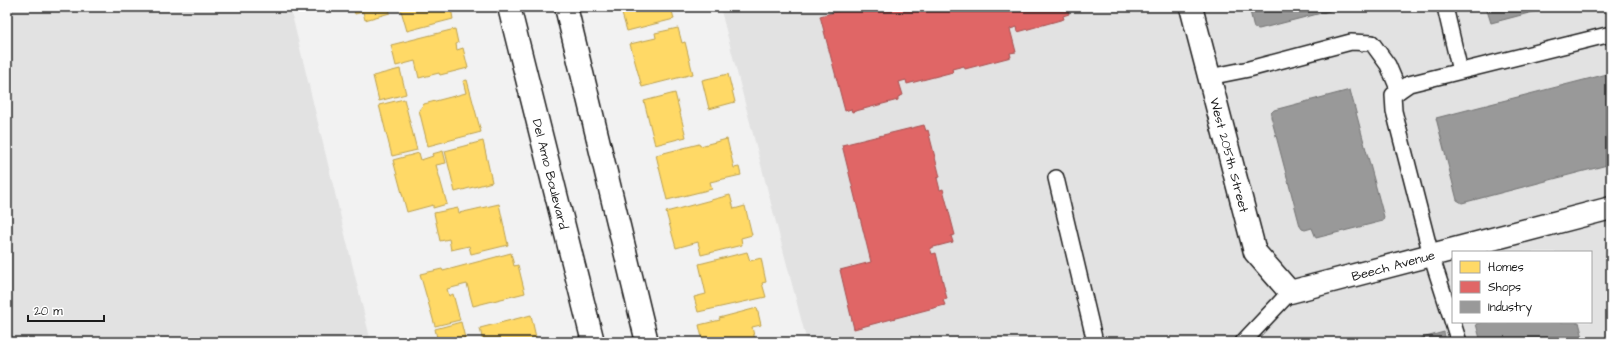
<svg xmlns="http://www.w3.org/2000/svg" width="1618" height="349" font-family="'Architects Daughter',sans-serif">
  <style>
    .built { fill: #e2e2e2; fill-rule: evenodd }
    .homes { fill: #ffd966; stroke: #bba050 }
    .shops { fill: #e06666; stroke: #a55050 }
    .industry { fill: #999; stroke: #747474 }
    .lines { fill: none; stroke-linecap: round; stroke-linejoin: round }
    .lane-casing { stroke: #1c1c1c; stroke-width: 18 }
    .street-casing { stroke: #1c1c1c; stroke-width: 25 }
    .secondary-casing { stroke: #1c1c1c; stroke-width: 25 }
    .lane { stroke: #fff; stroke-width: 15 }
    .street { stroke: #fff; stroke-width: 22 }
    .secondary { stroke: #fff; stroke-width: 22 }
    .labels { text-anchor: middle; stroke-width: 4; stroke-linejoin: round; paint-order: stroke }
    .street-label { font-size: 13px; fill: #1c1c1c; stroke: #fff }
  </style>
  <rect width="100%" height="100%" fill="#f2f2f2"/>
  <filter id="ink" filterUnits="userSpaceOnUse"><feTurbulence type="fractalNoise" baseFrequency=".025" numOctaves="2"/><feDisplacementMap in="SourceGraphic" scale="8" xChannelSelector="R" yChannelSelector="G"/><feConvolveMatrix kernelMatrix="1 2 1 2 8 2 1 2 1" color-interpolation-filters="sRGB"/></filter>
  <g filter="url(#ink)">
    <g class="built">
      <path d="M7,7H290L371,342H7Z"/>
      <path d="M720,7H1611V342H807ZM1453,252H1591V322H1453Z"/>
    </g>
    <g class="homes">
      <path d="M353,7H389L390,13L365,20L363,12L355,14Z"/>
      <path d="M400,7H452L451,8L453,19L407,31Z"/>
      <path d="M620,7H671L674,19L627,31Z"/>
      <path d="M678,28L682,43L685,42L693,74L642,87L630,44L656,38L655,33Z"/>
      <path d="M455,29L458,43L456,44L457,50L463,48L468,68L440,75L439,73L419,78L415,61L396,66L391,45Z"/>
      <path d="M400,69L406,94L379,101L373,76Z"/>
      <path d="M728,74L735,102L709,109L702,80Z"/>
      <path d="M467,80L481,132L428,146L419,110L424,104L466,93L463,81Z"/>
      <path d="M675,93L686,137L655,145L644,101Z"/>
      <path d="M404,99L417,150L392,156L379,105Z"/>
      <path d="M727,139L734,168L739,167L741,175L710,182L712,189L667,200L656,155L699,144L700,146Z"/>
      <path d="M483,141L492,182L455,192L445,151Z"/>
      <path d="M443,151L446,163L436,165L447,204L433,208V205L407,212L393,160L419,153L421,160L433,156L432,154Z"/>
      <path d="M730,195L734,209L745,206L752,235L741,238L742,245L701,255L698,242L676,248L666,212Z"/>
      <path d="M499,204L508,245L471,254L469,246L451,250L449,239L440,241L434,213L458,208L459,213Z"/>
      <path d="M747,252L750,261L761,258L766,282L762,283L766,297L698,312L694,297L706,294L699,264Z"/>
      <path d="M511,253L514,266L518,265L525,293L473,306L467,284L447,289L449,296L453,294L460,320L435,326L420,274L442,269L443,271Z"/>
      <path d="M757,308L761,325L752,327L755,340L745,342H703L699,325L720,320L719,318Z"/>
      <path d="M531,315L537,342H483L480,328Z"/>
      <path d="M461,322L466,342H438L435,329Z"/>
    </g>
    <g class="shops">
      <path d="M853,7H1067L1069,14L1063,16L1064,19L1018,32L1017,27L1010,29L1016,52L1010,53L1011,57L965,69L964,66L952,69L953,72L907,84L906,80L899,82L903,95L898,97V100L852,112L851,109L845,111L820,16Z"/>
      <path d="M924,125L926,131L928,130L940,177L937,178L940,190L943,189L955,235L951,236L953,242L930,248L932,254L936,253L947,299L943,300L945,305L854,329L840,270L871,262L842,145Z"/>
    </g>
    <g class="industry">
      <path d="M1249,7H1345L1259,29L1254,28Z"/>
      <path d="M1486,7H1552L1491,23Z"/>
      <path d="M1611,73V164L1462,203L1457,200L1436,118Z"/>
      <path d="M1350,90L1384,217L1383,221L1316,238L1312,228L1305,230L1302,229L1300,226L1271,117V113L1274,110Z"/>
      <path d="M1484,322H1579L1584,342H1481L1476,324Z"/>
      <path d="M1444,332L1446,342H1408Z"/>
    </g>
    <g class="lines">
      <defs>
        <g id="lane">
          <path d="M1445,7L1460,71"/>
          <path d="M1209,77L1249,69L1351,42L1372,43L1388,65L1399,91"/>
          <path d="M1056,178L1095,342"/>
          <path d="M1243,342L1290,292"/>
          <path d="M1459,342L1431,255L1394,111L1393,95L1409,84L1611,34"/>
        </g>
        <path id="street" d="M1191,7L1255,252L1290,292L1611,208"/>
        <g id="secondary">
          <path d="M509,7L593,342"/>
          <path d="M566,7L647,342"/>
        </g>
      </defs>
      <use href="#lane" class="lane-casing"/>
      <use href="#street" class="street-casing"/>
      <use href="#secondary" class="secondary-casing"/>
      <use href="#lane" class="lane"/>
      <use href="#street" class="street"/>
      <use href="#secondary" class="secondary"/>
    </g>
  </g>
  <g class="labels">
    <g class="street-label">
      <text transform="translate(1230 155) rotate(75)" y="5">West 205th Street</text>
      <text transform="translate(551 174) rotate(76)" y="5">Del Amo Boulevard</text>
      <text transform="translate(1393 265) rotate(-15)" y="5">Beech Avenue</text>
    </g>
  </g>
  <rect width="1618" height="349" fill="none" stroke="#fff" stroke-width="24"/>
  <rect x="12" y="12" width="1594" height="325" fill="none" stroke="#1c1c1c" stroke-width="1.5" filter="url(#ink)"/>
  <rect x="1452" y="251" width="140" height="72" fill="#ffffff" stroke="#a4a4a4"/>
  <rect x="1460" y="261" width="20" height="12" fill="#ffd966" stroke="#a4a4a4"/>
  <text x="1488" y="271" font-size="12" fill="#1c1c1c">Homes</text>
  <rect x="1460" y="281" width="20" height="12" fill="#e06666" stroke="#a4a4a4"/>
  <text x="1488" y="291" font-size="12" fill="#1c1c1c">Shops</text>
  <rect x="1460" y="301" width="20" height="12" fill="#999999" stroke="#a4a4a4"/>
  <text x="1488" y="311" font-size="12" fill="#1c1c1c">Industry</text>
  <path d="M28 315v6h76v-6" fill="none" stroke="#1c1c1c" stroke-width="2"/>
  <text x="34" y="315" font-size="12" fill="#1c1c1c" stroke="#ffffff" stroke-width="3" paint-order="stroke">20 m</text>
</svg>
